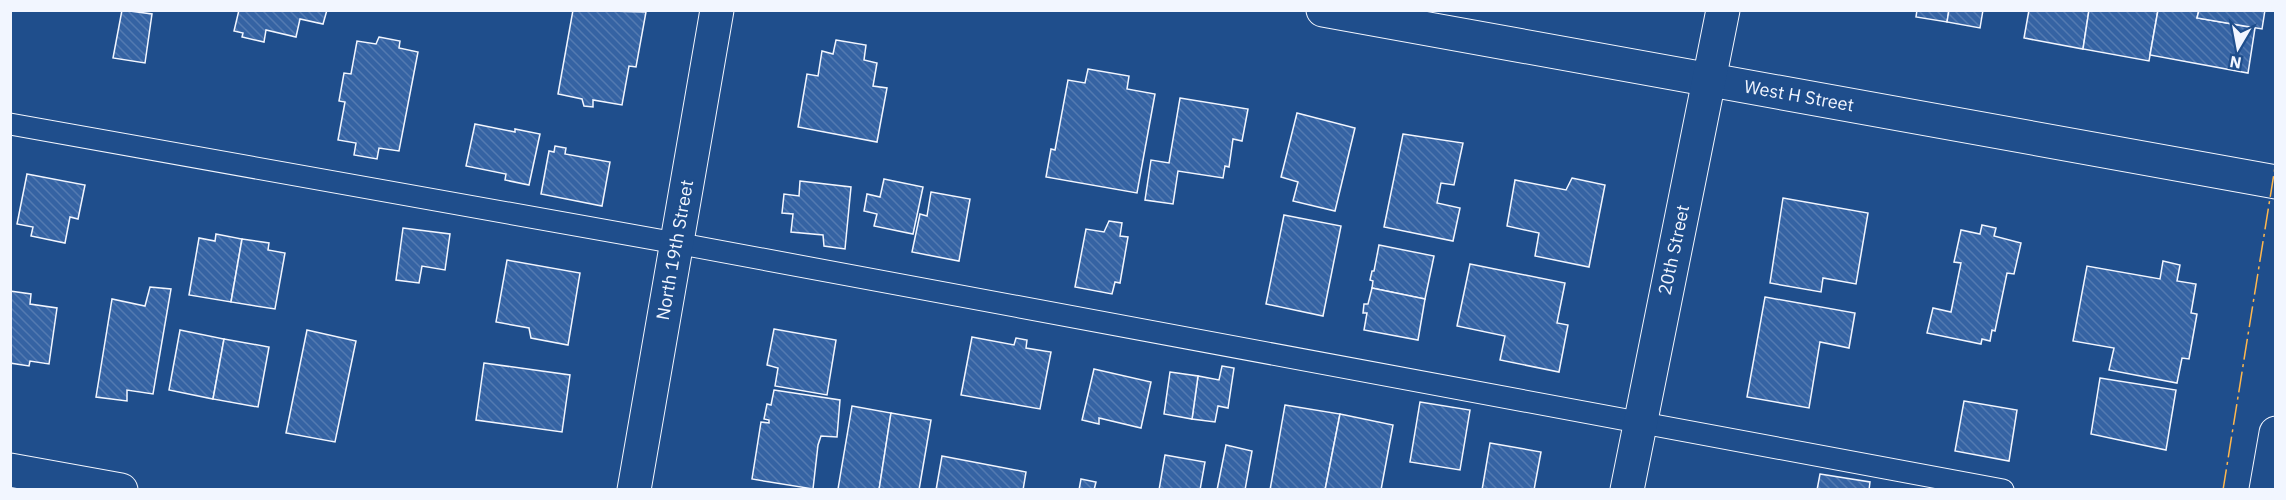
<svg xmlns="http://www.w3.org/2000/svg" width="2286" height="500" font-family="'IBM Plex Sans',sans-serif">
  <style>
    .building { fill: url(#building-back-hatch); stroke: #f2f6ff; stroke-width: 1.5 }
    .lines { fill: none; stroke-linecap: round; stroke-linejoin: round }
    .service-casing { stroke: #f2f6ff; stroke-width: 23 }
    .minor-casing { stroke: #f2f6ff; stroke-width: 35 }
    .tertiary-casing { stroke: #f2f6ff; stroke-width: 35 }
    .service { stroke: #1f4e8c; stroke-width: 21 }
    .minor { stroke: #1f4e8c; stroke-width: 33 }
    .tertiary { stroke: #1f4e8c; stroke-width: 33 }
    .power { stroke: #ffb74d; stroke-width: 1.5; stroke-dasharray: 21 4.5 3 4.5; stroke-linecap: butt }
    .labels { text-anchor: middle; stroke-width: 4.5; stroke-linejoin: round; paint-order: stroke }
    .street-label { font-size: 18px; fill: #f2f6ff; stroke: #1f4e8c }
  </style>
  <defs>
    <pattern id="building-back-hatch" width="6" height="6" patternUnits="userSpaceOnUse" patternTransform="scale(1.5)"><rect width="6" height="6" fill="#3563a3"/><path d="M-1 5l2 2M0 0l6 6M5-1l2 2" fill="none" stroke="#537ab1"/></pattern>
  </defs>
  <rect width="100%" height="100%" fill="#1f4e8c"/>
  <g class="building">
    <path d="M122,10L152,14L145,63L113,58Z"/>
    <path d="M239,10H327L323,24L300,19L296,37L266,30L264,42L242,37L243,33L234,31Z"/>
    <path d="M573,10L646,12L636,67L629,66L622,105L593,100V107L584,106L582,99L558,94Z"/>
    <path d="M1917,10H1949L1947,22L1916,17Z"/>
    <path d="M1949,10H1983L1980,28L1947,22Z"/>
    <path d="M2029,10H2089L2083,49L2024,38Z"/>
    <path d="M2089,10H2158L2149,61L2083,49Z"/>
    <path d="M2158,10H2199L2197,18L2255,28L2248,73L2150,55Z"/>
    <path d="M2199,10H2265L2262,29L2197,18Z"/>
    <path d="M379,37L400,41L399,48L418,52L399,151L379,148L377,159L354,155L356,143L338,140L345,102L339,101L344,73L351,74L357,41L376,44Z"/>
    <path d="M836,40L866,45L864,60L877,63L873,86L887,88L877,142L798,127L807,74L818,76L822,51L833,54Z"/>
    <path d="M1088,69L1129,76L1127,89L1155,94L1137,193L1046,177L1051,149L1055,150L1068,80L1085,83Z"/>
    <path d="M1180,98L1248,109L1242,141L1233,139L1229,167L1225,166L1223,178L1178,171L1173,204L1145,200L1151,160L1169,163Z"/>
    <path d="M1297,113L1355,128L1335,211L1293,201L1298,182L1281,177Z"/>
    <path d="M475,124L515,132V129L540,134L529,185L505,180L506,174L466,166Z"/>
    <path d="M1403,134L1463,143L1454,185L1441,183L1437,203L1460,208L1453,241L1384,227Z"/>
    <path d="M555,146L566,148L565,154L610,162L602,206L541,194L549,151L554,152Z"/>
    <path d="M27,174L85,185L78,219L70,217L65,243L31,236L33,227L17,224Z"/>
    <path d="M1572,178L1605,185L1589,267L1535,256L1539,233L1507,226L1515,180L1566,190Z"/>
    <path d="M884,179L923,187L913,234L874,226L877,214L864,211L867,194L880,197Z"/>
    <path d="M800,181L851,187L845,249L824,246L823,235L791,232L793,214L782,213L784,194L799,196Z"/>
    <path d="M931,192L970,199L959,261L912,252L920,214L927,216Z"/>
    <path d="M1783,198L1868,213L1856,284L1823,278L1821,292L1770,283Z"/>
    <path d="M1284,215L1341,226L1323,316L1266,304Z"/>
    <path d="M1109,221L1122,223L1120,236L1128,237L1120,283L1115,282L1112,294L1075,287L1086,229L1104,232Z"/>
    <path d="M1982,225L1996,228L1994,236L2021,243L2014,274L2007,273L1995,331L1992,330L1990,341L1982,339L1981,344L1927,333L1933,308L1951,312L1961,263L1954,262L1961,230L1980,234Z"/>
    <path d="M403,228L450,234L445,270L422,266L419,283L396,280Z"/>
    <path d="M216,234L242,239L231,302L189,295L199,238L215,241Z"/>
    <path d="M242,239L269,243L268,250L285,253L275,309L231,302Z"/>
    <path d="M1379,245L1434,256L1425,299L1372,288L1373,281L1370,280L1372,271H1374Z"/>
    <path d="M507,260L580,273L568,345L531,338L529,328L496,322Z"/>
    <path d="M2163,261L2180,265L2177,281L2196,284L2191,313L2197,314L2189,359L2182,358L2177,383L2109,370L2114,348L2073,341L2087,266L2160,279Z"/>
    <path d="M1470,264L1565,283L1557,323L1568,325L1559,372L1500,360L1505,336L1457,326Z"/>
    <path d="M150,287L171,289L153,394L127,390V401L96,397L112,299L145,306Z"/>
    <path d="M1372,288L1425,299L1418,340L1364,330L1367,313H1363L1364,304H1368Z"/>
    <path d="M10,291L31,294L30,304L57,308L49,364L30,361L29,366L10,363Z"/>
    <path d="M1765,297L1855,313L1849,348L1820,342L1809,408L1747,397Z"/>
    <path d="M774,329L836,340L827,395L775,386L778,368L767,365Z"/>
    <path d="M180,330L224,339L213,399L169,390Z"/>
    <path d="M307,330L356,341L335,442L286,433Z"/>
    <path d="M972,337L1014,345L1016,338L1027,340L1026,348L1051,352L1040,409L961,395Z"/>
    <path d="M224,339L269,347L258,407L213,399Z"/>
    <path d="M484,363L570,375L562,432L476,420Z"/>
    <path d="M1222,366L1234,368L1228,408L1218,406L1215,422L1192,419L1198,376L1219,380Z"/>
    <path d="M1094,369L1151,382L1141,428L1099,418V424L1082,420Z"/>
    <path d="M1170,372L1198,376L1192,419L1164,414Z"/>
    <path d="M2100,378L2176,390L2166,450L2091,434Z"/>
    <path d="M774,390L840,400L837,437L821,436L818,445L813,489L752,479L761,422L769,423V420L764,419L767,404L771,405Z"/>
    <path d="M1964,401L2017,410L2009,461L1955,451Z"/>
    <path d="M1420,402L1470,410L1460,470L1410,462Z"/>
    <path d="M1285,405L1340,414L1325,490H1270Z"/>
    <path d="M852,406L891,413L879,490L838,489Z"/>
    <path d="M891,413L931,420L919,490H879Z"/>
    <path d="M1340,414L1393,425L1381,490H1325Z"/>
    <path d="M1490,443L1541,452L1534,490H1482Z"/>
    <path d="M1226,445L1252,451L1245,490H1217Z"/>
    <path d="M1165,455L1205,462L1200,490H1159Z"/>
    <path d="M942,456L1026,472L1023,490H936Z"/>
    <path d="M1820,474L1870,482L1869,490H1817Z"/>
    <path d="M1081,479L1096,482L1094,490H1079Z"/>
  </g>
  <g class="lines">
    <defs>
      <path id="service" d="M10,124L676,243L2003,490"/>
      <g id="minor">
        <path d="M1323,10L2276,182"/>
        <path d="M10,470L121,490"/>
        <path d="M634,490L717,10"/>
        <path d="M1627,490L1723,10"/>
      </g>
      <path id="tertiary" d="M2266,490L2276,433"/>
    </defs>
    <use href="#service" class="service-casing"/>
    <use href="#minor" class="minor-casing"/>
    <use href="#tertiary" class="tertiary-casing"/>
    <use href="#service" class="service"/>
    <use href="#minor" class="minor"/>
    <use href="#tertiary" class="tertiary"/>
    <path class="power" d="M2223,490L2276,161"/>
  </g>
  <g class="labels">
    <g class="street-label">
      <text transform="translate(1799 96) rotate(10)" y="6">West H Street</text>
      <text transform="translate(675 250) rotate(-80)" y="6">North 19th Street</text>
      <text transform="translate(1674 250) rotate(-78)" y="6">20th Street</text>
    </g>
  </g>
  <rect width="2286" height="500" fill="none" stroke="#f2f6ff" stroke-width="24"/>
  <g transform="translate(2238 48) rotate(190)" stroke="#1f4e8c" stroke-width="4.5" paint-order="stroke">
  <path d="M0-4.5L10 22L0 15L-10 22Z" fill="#f2f6ff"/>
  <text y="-9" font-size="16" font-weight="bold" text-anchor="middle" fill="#f2f6ff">N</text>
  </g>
</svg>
